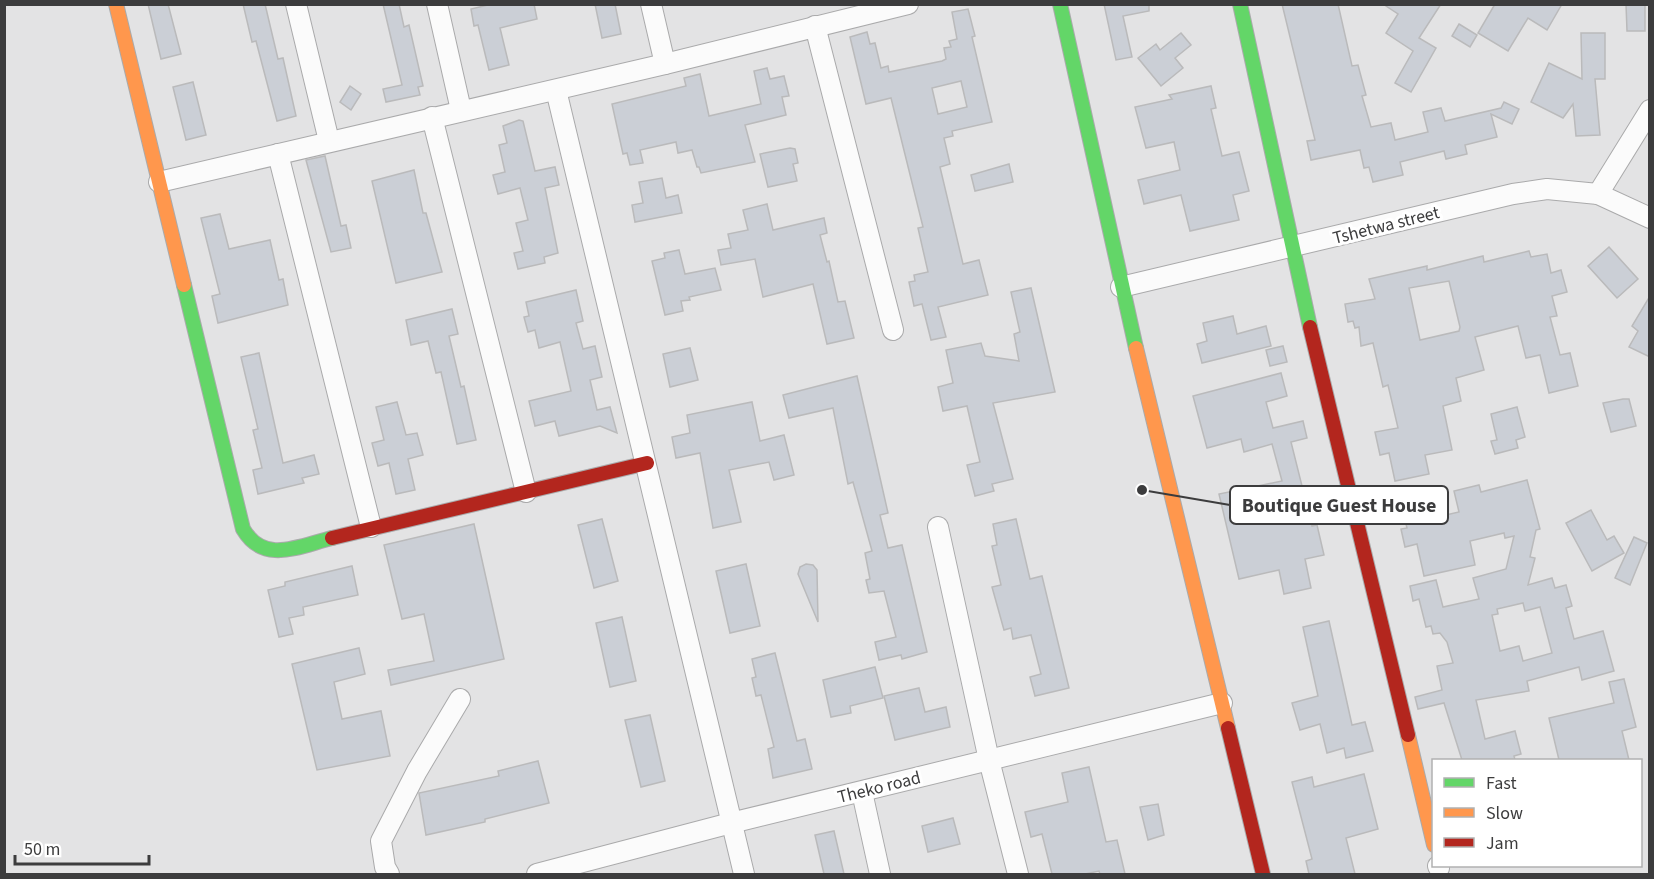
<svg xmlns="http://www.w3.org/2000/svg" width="1654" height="879" font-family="'Source Sans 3',sans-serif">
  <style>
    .building { fill: #cbcfd6; stroke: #bababb; stroke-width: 1.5; fill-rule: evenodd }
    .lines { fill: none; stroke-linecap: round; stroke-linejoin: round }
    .street-casing { stroke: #aaaaab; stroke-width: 22 }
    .fast-casing { stroke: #aaaaab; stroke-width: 16 }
    .slow-casing { stroke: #aaaaab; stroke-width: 16 }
    .jam-casing { stroke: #aaaaab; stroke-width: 16 }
    .street { stroke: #fbfbfb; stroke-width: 20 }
    .fast { stroke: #63d668; stroke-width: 14 }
    .slow { stroke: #ff974d; stroke-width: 14 }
    .jam { stroke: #b3261e; stroke-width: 14 }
    .labels { text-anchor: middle; stroke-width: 6; stroke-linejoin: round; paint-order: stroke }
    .street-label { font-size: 18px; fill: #3c3c3d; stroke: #fff }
    .leader { fill: none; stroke: #3c3c3d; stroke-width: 2 }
    .callout-dot { fill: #3c3c3d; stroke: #fff; stroke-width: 2 }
    .callout { fill: #fff; stroke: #3c3c3d; stroke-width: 2 }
    .callout-label { font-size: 20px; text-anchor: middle; font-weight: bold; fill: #3c3c3d }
  </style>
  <rect width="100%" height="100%" fill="#e3e3e4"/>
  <g class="building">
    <path d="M148,4H168L181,54L161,59Z"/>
    <path d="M243,4H265L278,59L283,58L296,116L277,121L256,41L252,42Z"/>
    <path d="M383,4H399L404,27L409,25L423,86L418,87L420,95L386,102L383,89L402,85Z"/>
    <path d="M492,4H534L537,19L500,28L509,65L489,70L478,25L474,26L471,9Z"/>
    <path d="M595,4H615L621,34L602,38Z"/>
    <path d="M1104,4H1149V11L1123,16L1132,57L1116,60Z"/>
    <path d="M1282,4H1338L1352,66L1358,65L1366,95L1362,96L1371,127L1391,123L1395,140L1428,132L1423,112L1441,108L1445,121L1501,108L1504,102L1519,109L1512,124L1491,114L1497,137L1465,145L1467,154L1446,159L1444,151L1400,162L1403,175L1373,182L1369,167L1364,168L1360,150L1311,160L1307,141L1315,140Z"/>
    <path d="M1383,4H1441L1419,38L1436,48L1411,92L1395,83L1413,51L1386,33L1398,14Z"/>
    <path d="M1495,4H1562L1547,30L1528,18L1508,51L1478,33Z"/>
    <path d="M1626,4H1645V31H1627Z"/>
    <path d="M968,9L975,36L972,37L992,122L952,131L953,136L944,138L950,164L940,167L963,264L979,260L988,295L938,307L946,337L931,340L922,304L914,306L909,282L915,281L914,275L928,272L918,228L923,227L891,98L866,104L850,37L867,32L870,44L875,43L881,68L888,66L889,72L942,61L946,59L944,48L951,47L949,41L957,39L952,12ZM961,81L967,107L938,114L932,88Z"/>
    <path d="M1459,24L1477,35L1470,47L1452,36Z"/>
    <path d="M1181,33L1191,45L1175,58L1183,68L1161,86L1138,58L1156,44L1160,50Z"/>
    <path d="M1581,33H1605V79H1595L1600,135L1576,136L1573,104L1563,118L1531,102L1549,63L1582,79Z"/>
    <path d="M767,68L770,79L784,76L789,96L782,97L786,115L745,125L755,162L701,173L699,167H697L692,150L678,153L676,142L640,150L643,163L630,165L627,153L623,154L612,104L686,86L684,78L700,74L709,116L761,104L754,71Z"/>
    <path d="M193,82L206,135L186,140L173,87Z"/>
    <path d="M350,86L361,94L351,110L340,102Z"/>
    <path d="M1211,86L1216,108L1211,109L1222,156L1239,152L1249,191L1233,195L1239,220L1190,231L1181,195L1144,204L1138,180L1180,170L1174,142L1146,148L1135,107L1172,99L1169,95Z"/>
    <path d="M519,120L523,121L535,171L555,167L559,185L545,188L558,253L544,257L545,263L518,269L514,253L523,251L516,223L528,220L520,188L498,194L493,175L505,172L499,145L507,143L503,126Z"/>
    <path d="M790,148L795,149L798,163L793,164L797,181L768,187L760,154Z"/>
    <path d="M325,156L341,226L346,225L351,248L331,252L306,160Z"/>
    <path d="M1009,164L1013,182L975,191L971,175Z"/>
    <path d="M414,170L423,213H426L442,272L396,283L372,181Z"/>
    <path d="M662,178L666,198L678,195L682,213L635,222L632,205L643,203L639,182Z"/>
    <path d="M767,204L773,230L824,218L827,233L820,235L827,262L829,261L838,302L845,301L854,338L827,344L813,284L763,297L755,259L721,265L718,250L731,248L728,234L748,230L743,210Z"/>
    <path d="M220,214L229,249L270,240L279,280L283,279L288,305L218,323L212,296L220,294L201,218Z"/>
    <path d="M1609,247L1638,279L1617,298L1588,266Z"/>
    <path d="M679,250L685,274L715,268L721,290L689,297L690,300L681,301L683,311L665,315L652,261L665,258L664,253Z"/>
    <path d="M1529,251L1531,257L1547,254L1551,273L1561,270L1567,292L1552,296L1557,316L1550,317L1560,355L1570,353L1578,386L1549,393L1540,355L1526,358L1518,326L1475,337L1484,370L1456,378L1461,401L1443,406L1452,450L1425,455L1429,474L1395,481L1389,453L1380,455L1375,432L1398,428L1388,385L1383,387L1373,343L1361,346L1359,327L1355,328L1353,321L1348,322L1345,304L1375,299L1369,279L1427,266V270L1483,256L1484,262ZM1449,281L1460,327L1459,331L1420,340L1409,288Z"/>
    <path d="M1031,288L1055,392L993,403L1013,479L992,484L994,491L975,496L967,465L980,462L967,406L943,411L938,387L953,383L946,350L981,343L985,356L1019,361L1014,334L1020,332L1011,292Z"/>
    <path d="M576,290L583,321L576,323L583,349L595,346L602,377L590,380L597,410L610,407L617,433L600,426L559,436L555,421L535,426L529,401L571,391L560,342L539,348L535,330L528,332L524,317L529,316L526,302Z"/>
    <path d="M1650,296V357L1629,347L1638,331L1632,326Z"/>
    <path d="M452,309L458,334L449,336L461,387L464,386L476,440L457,444L441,372L436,373L428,341L411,345L406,320Z"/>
    <path d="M1233,316L1237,334L1266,326L1271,346L1202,363L1197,344L1207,341L1203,323Z"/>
    <path d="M1283,346L1287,362L1270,366L1266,350Z"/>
    <path d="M690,348L698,380L670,387L663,354Z"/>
    <path d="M259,353L283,463L314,455L319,474L302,478L304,483L258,494L253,470L262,468L253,430L258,429L241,357Z"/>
    <path d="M1281,373L1287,396L1266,402L1273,428L1303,421L1307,438L1291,442L1312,526L1317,525L1324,555L1305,559L1311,588L1284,594L1279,570L1239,579L1219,494L1282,481L1272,444L1244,452L1241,439L1207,448L1193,396Z"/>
    <path d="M857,376L888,513L880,515L888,548L902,545L927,652L902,659L901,655L879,660L875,642L896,637L884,591L869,593L866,580L870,579L865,553L872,551L853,482L848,484L833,408L789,418L783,395Z"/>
    <path d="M1623,399H1629L1636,426L1611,432L1603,403Z"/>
    <path d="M397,402L406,435L417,433L423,455L408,459L415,490L396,494L389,463L378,466L372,443L384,440L376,407Z"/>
    <path d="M752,402L760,441L784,435L794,475L774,480L769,462L729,470L741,522L713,528L700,453L676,458L672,437L690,433L687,415Z"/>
    <path d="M1517,407L1525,437L1516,440L1518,448L1495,454L1491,441L1497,440L1491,414Z"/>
    <path d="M1527,480L1540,529L1536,530L1530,557L1535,558L1528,585L1552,578L1555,588L1566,585L1572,606L1566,608L1574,639L1603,631L1614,671L1582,680L1579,667L1527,681L1529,691L1476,700L1485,739L1515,731L1521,754L1514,756L1515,760H1462L1444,703L1418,709L1415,697L1442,690L1437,666L1453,663L1447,642L1440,633L1433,634L1431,626L1426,627L1419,599L1413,601L1410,586L1436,580L1443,607L1479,599L1473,578L1506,569L1514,536L1505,538L1504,533L1470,541L1475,565L1424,576L1417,544L1405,547L1401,529L1407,528L1403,512L1421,508L1424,520L1459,512L1454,491L1479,485L1481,492ZM1523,603L1525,611L1540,607L1552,653L1523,661L1519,646L1500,651L1492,615L1498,614L1497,609Z"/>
    <path d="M1591,510L1607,540L1614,536L1624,553L1592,571L1566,523Z"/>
    <path d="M602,519L618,581L594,588L578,525Z"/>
    <path d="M1016,519L1030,579L1042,576L1069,688L1035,696L1030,677L1041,674L1031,635L1013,639L1011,628L1004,630L992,587L1001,585L992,546L997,545L993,524Z"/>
    <path d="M474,524L504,659L391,685L388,670L434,661L424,614L402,619L384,545Z"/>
    <path d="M1634,537L1647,543L1630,585L1615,578Z"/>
    <path d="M746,564L760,626L730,633L716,571Z"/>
    <path d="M806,564L813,565L817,570L818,622L798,574L800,567Z"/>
    <path d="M352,566L358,595L303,607L304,615L289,618L293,634L279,637L268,590L285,586V582Z"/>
    <path d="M622,617L636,681L610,687L596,623Z"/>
    <path d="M1329,621L1352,725L1365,722L1373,751L1346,758L1344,748L1327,753L1320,724L1300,730L1292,703L1318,696L1303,627Z"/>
    <path d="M359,648L365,674L334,682L342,719L381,711L390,756L317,770L292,664Z"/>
    <path d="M775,653L797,741L805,739L812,769L773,778L768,749L774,747L761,695L756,696L752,678L756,677L752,659Z"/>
    <path d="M875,667L883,698L850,706L851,713L831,717L823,680Z"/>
    <path d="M1624,679L1636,727L1622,731L1629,760H1559L1549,718L1614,703L1609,682Z"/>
    <path d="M919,688L925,712L946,707L950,727L895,740L884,696Z"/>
    <path d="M650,715L665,781L641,787L625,720Z"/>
    <path d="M538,761L549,803L485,819V822L426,835L419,793L499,776L498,771Z"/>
    <path d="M1089,767L1106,842L1117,840L1125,874H1100L1099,871L1085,874H1052L1042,834L1031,837L1025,812L1068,802L1062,773Z"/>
    <path d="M1364,774L1378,829L1346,838L1355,874H1309L1306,861L1312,859L1292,782L1312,777L1314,787Z"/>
    <path d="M1158,804L1164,835L1148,840L1140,807Z"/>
    <path d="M953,818L960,844L928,852L922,826Z"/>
    <path d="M834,831L844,874H824L815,835Z"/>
  </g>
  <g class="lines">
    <defs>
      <g id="street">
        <path d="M296,4L329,141"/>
        <path d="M437,4L461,110"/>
        <path d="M651,4L665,64"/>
        <path d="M815,26L893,330"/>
        <path d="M556,90L744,874"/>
        <path d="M432,117L526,492"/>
        <path d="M278,154L371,527"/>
        <path d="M159,182L665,64L908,4"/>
        <path d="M1598,194L1650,110"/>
        <path d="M1121,287L1513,194L1547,189L1598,194L1650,218"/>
        <path d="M938,527L989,760L1018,874"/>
        <path d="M862,792L880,874"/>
        <path d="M1438,866L1439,868"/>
        <path d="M389,874L385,867L381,841L417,771L460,699"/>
        <path d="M537,874L731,823L1222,703"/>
      </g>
      <g id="fast">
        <path d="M1060,4L1136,348"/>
        <path d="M1240,4L1310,327"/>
        <path d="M184,285L243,529C264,565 299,546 332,538"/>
      </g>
      <g id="slow">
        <path d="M116,4L184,285"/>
        <path d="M1136,348L1228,728"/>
        <path d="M1408,735L1434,845"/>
      </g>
      <g id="jam">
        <path d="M1310,327L1408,735"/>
        <path d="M332,538L647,463"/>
        <path d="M1228,728L1263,874"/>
      </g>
    </defs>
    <use href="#street" class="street-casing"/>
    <use href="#fast" class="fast-casing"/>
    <use href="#slow" class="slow-casing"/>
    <use href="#jam" class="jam-casing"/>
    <use href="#street" class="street"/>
    <use href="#fast" class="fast"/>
    <use href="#slow" class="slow"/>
    <use href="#jam" class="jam"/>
  </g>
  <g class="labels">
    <g class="street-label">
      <text transform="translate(1386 225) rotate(-14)" y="6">Tshetwa street</text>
      <text transform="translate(879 787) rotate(-14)" y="6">Theko road</text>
    </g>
  </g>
  <path class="leader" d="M1142 490L1230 505"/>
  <circle class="callout-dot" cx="1142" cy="490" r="6"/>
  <rect class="callout" x="1230" y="486" width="218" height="38" rx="6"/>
  <g class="callout-label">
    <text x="1339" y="512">Boutique Guest House</text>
  </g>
  <rect width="1654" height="879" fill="none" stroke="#3c3c3d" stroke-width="12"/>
  <rect x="1432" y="759" width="210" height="108" fill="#ffffff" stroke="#b1b1b1" stroke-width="1.5"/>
  <rect x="1444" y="778" width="30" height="9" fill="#63d668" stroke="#b1b1b1" stroke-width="1.5"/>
  <text x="1486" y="789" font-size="18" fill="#3c3c3d">Fast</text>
  <rect x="1444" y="808" width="30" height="9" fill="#ff974d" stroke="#b1b1b1" stroke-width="1.5"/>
  <text x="1486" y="819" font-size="18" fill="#3c3c3d">Slow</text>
  <rect x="1444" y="838" width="30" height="9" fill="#b3261e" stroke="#b1b1b1" stroke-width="1.5"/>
  <text x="1486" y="849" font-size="18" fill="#3c3c3d">Jam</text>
  <path d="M15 855v9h134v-9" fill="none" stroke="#3c3c3d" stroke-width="3"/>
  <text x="24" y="855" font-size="18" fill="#3c3c3d" stroke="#ffffff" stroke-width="4.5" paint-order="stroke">50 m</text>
</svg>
